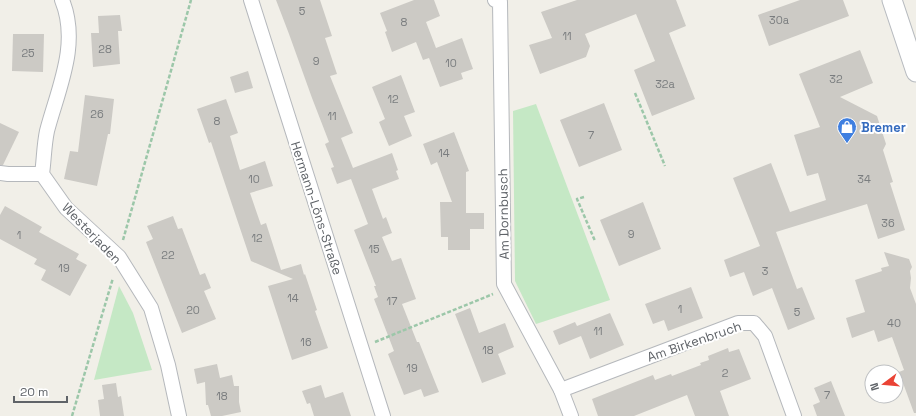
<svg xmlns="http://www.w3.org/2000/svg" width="916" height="416" font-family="'Space Grotesk',sans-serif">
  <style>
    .green { fill: #c5e8c5 }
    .building { fill: #cccac5 }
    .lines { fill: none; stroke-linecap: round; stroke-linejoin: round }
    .street-casing { stroke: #b5b8bc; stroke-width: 16 }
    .secondary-casing { stroke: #b6babf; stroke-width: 21 }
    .path { stroke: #9cc7a9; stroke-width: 2.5; stroke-dasharray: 4 2; stroke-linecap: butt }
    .street { stroke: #fff; stroke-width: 14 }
    .secondary { stroke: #fff; stroke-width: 19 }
    .labels { text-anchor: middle; stroke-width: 4; stroke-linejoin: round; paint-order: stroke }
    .number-label { font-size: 11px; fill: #7a7d7f }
    .shop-label { font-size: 13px; font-weight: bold; fill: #366cbe; stroke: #fff; text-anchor: start }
    .street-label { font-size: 13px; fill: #5f6368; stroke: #fff }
  </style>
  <rect width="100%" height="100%" fill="#f1efe8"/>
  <g class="green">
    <path d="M536,104L610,300L536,324L515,281L513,111Z"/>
    <path d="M119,286L133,313L152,370L94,380Z"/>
  </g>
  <g class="building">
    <path d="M276,0H320L332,36L325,38L337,74L330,76L353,133L341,138L353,168L392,153L398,170L396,171L399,179L372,189L383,219L386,217L392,233L382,237L392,261L401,258L416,299L402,304L417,342H419L439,392L424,397L421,389L404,395L388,354L394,351L374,299L378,297L374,286H376L354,230L368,224L351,179L337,184L331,168L334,167L325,144L329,142L312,98L289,34Z"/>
    <path d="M414,0H434L440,16L426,22L436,48L462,38L473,69L461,73L463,79L440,87L429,58L423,60L416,42L392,52L385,32L387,31L380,13Z"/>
    <path d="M577,0H676L686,26L669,33L695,99L652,116L634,70L655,61L636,14L585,34L590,46L586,57L540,74L529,45L552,38L541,12Z"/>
    <path d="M800,0H843L849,16L769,46L758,15Z"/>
    <path d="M120,15L122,31H118L120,64L93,67L91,33H99L98,16Z"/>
    <path d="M13,34H44L43,72L12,71Z"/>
    <path d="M860,50L873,83L840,97L877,116L886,144L883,150L893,182L890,183L905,230L878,239L867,204L776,232L797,289L802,287L815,319L788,330L772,288L753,296L744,272L730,277L724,260L760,246L733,178L771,163L790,212L826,200L818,173L807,176L794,135L820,127L799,74Z"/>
    <path d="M248,71L253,88L235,93L230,77Z"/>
    <path d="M401,75L415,112L404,116L412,136L389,146L379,122L385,119L372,87Z"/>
    <path d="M85,95L114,99L110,134H108L97,186L64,179L70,151L78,152Z"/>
    <path d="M226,99L238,133L230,136L240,170L265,161L273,186L250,193L261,225L266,223L281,270L301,264L304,275L305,274L317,310L315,311L328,348L292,360L268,286L293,279L251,261L211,142L209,143L197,109Z"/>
    <path d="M604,103L622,150L579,167L560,120Z"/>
    <path d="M0,123L19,132L3,165H0Z"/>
    <path d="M454,132L469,171L466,172V213H484V229H470V250H448V237H441L440,202H452L437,162L431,165L423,144Z"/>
    <path d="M643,202L661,249L619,266L600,220Z"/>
    <path d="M5,206L42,227L39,232L79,254L76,259L87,265L70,296L41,280L46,270L34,264L37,259L0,239V215Z"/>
    <path d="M173,216L178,229L182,228L200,275L205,273L211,288L204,291L216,319L182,333L146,242L153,239L147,226Z"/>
    <path d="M884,252L909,259L912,267L910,271L911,278L910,288L916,304V413H914L899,372L904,370L892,337L878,342L874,330L852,338L846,318L865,312L855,280L882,271L881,268L889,266Z"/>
    <path d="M691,287L703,318L668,331L664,320L653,324L645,304Z"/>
    <path d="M470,308L479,333L505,323L514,347L498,354L506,374L482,383L455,314Z"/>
    <path d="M610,313L624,345L590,359L581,336L559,345L553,331L575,322L577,326Z"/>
    <path d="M728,348L729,352L739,349L751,379L720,391L729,416H695L687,395L634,416H598L592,399L653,375L655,380L671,374L672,376L701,365L700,363L709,360L708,356Z"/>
    <path d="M217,364L220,378L232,375L234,386H239V402L241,412L222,416H211L208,405H206L205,382L197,384L194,369Z"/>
    <path d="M831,381L845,416H817L813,405L820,402L814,388Z"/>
    <path d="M116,383L118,397L121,396L124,416H100L98,400L104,399L102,385Z"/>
    <path d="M321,385L325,398L343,392L351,416H314L310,403L307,404L302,391Z"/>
  </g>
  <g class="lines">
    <defs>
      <g id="street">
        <path d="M62,0C80,44 58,89 47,131C44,145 44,160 42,174L66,208L119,257L151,308L168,365L179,416"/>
        <path d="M251,0L383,416"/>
        <path d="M495,0L500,2L504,284L561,390L571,416"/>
        <path d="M0,173L8,174H42"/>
        <path d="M561,390L738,323H754L765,336L794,416"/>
      </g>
      <path id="secondary" d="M892,0L916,72"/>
    </defs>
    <use href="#street" class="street-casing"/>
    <use href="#secondary" class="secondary-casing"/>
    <g class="path">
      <path d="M635,93L665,166"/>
      <path d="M584,197L577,199L595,241"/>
      <path d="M123,240L191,0"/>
      <path d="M375,342L493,294"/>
      <path d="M72,416L113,278"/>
    </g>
    <use href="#street" class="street"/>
    <use href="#secondary" class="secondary"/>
  </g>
  <defs>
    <symbol id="shop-pin" viewBox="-11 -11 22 30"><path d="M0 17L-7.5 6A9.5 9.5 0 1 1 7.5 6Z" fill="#3f7fe0" stroke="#fff"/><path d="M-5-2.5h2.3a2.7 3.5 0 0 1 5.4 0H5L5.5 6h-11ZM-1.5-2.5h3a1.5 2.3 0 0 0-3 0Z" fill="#fff"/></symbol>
  </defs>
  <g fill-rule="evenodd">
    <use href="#shop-pin" x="836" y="116" width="22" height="30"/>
  </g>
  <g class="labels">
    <g class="number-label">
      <text x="302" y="15">5</text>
      <text x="779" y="24">30a</text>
      <text x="404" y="26">8</text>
      <text x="567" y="40">11</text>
      <text x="105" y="53">28</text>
      <text x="28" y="57">25</text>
      <text x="316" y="65">9</text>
      <text x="451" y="67">10</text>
      <text x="836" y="83">32</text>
      <text x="665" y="88">32a</text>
      <text x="393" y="103">12</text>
      <text x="97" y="118">26</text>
      <text x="332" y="120">11</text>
      <text x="217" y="125">8</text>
      <text x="591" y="139">7</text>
      <text x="444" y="157">14</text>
      <text x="254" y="183">10</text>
      <text x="864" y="183">34</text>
      <text x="888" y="227">36</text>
      <text x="631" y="238">9</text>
      <text x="19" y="239">1</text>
      <text x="257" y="242">12</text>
      <text x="374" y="253">15</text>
      <text x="168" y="259">22</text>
      <text x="64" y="272">19</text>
      <text x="765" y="275">3</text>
      <text x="293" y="302">14</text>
      <text x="392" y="305">17</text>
      <text x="680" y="313">1</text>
      <text x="193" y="314">20</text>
      <text x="797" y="316">5</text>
      <text x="894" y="327">40</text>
      <text x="598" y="335">11</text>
      <text x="306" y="346">16</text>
      <text x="488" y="354">18</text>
      <text x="412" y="372">19</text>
      <text x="725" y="377">2</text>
      <text x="827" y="399">7</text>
      <text x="222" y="400">18</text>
    </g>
    <g class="shop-label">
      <text x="861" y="132">Bremer</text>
    </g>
    <g class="street-label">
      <text transform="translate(317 208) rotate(72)" y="5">Hermann-Löns-Straße</text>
      <text transform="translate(503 214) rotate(-91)" y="5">Am Dornbusch</text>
      <text transform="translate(92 233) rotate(46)" y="5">Westerjaden</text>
      <text transform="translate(694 341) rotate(-19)" y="5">Am Birkenbruch</text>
    </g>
  </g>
  <g transform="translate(884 384) rotate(254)"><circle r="19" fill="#ffffff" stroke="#bfc1c3"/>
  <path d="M0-3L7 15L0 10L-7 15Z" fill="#ea4335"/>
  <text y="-6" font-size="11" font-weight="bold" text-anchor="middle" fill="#5f6368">N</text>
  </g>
  <path d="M14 396v6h53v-6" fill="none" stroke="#5f6368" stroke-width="2"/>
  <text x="20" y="396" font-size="12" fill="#5f6368" stroke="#ffffff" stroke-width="3" paint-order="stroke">20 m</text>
</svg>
